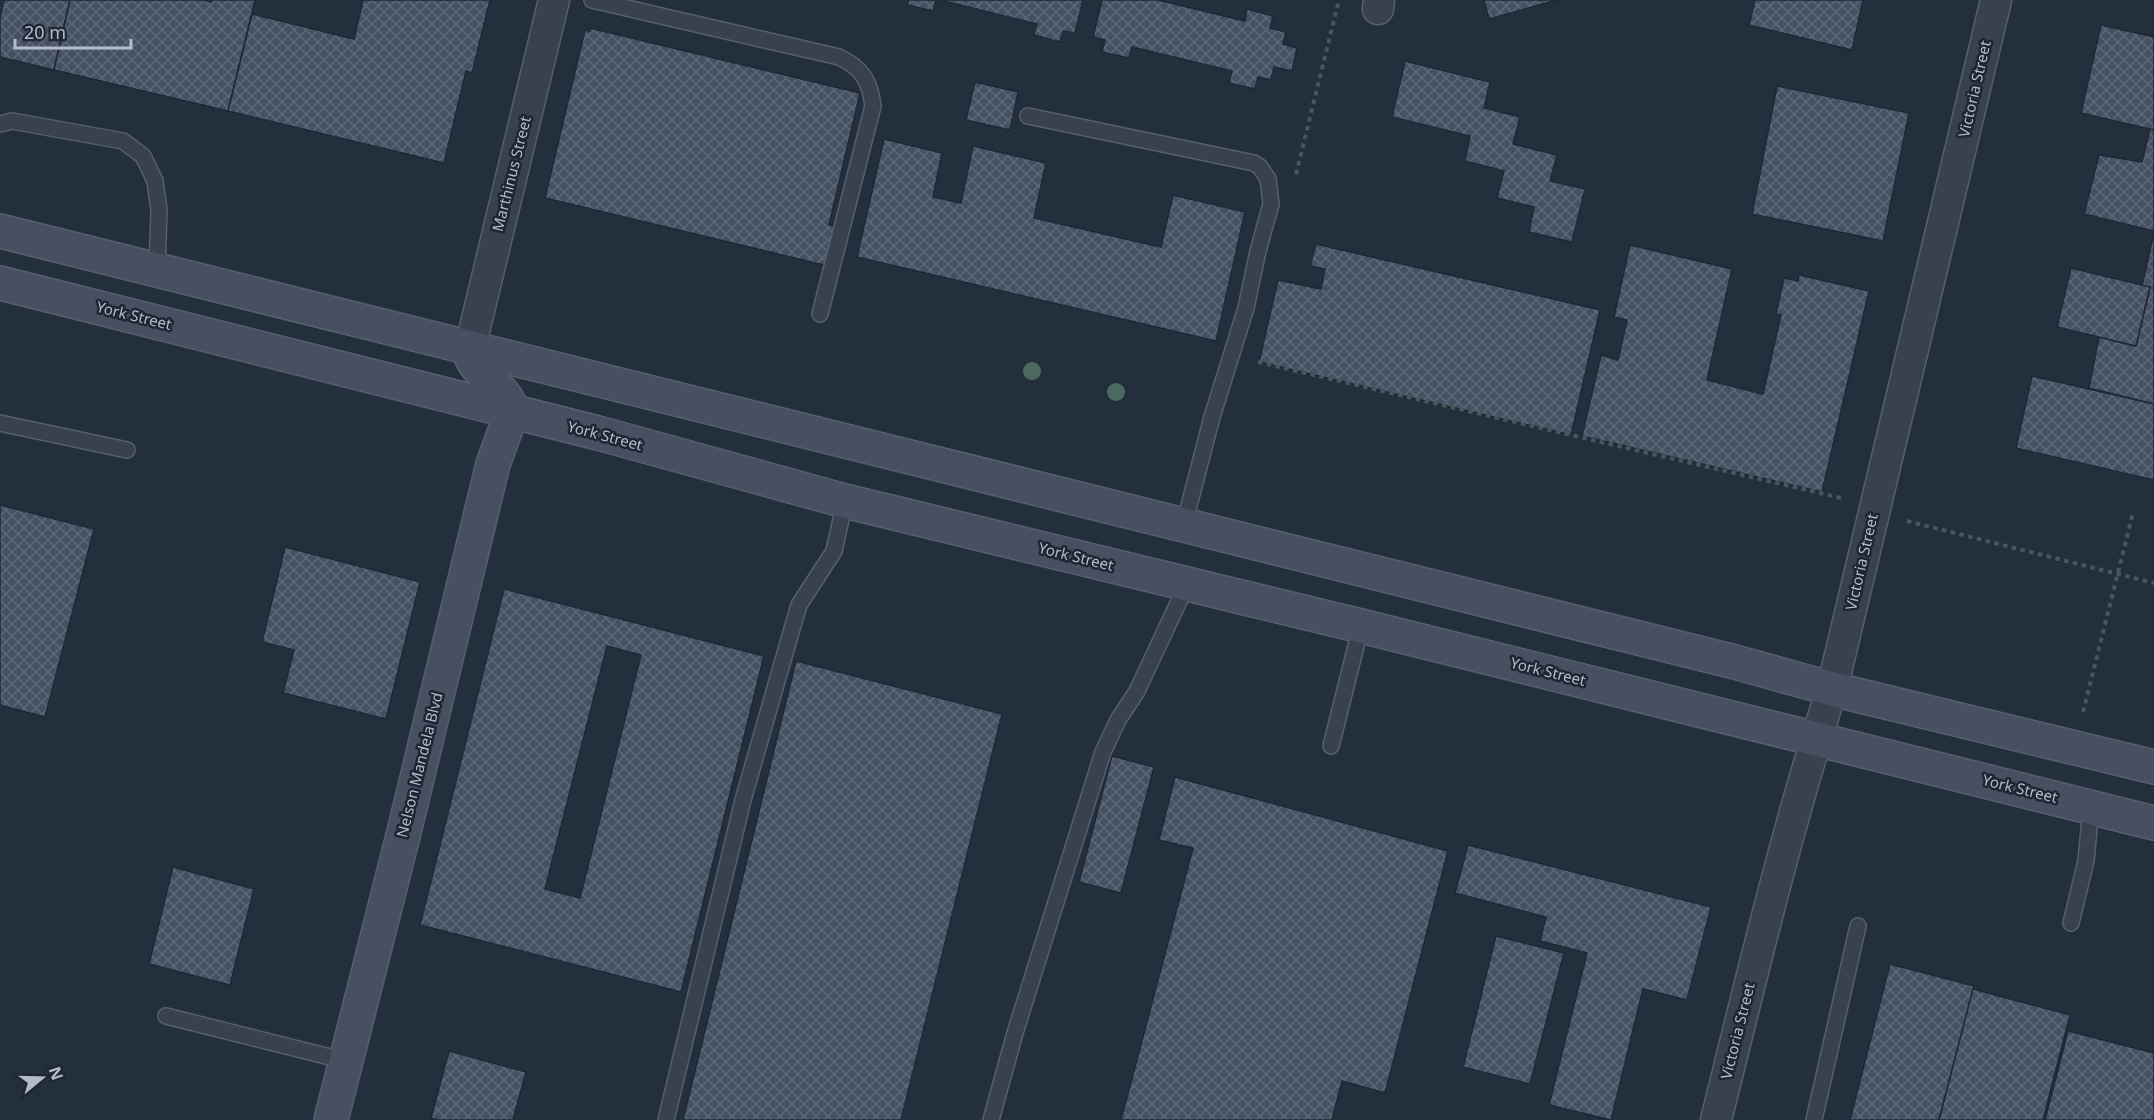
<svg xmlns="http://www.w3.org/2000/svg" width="2154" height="1120" font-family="'Noto Sans',sans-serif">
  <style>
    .building { fill: url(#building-cross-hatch); stroke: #1f2835; stroke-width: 1.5; fill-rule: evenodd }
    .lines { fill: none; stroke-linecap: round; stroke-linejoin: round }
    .lane-casing { stroke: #565f6c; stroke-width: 18 }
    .street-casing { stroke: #565f6c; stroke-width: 33 }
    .secondary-casing { stroke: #565f6c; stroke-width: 36 }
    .path { stroke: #44595c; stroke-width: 4; stroke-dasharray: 4.5 4.5; stroke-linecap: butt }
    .lane { stroke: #38414e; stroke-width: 15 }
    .street { stroke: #38414e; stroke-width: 30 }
    .secondary { stroke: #465061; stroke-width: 33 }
    .tree { fill: #4b6a5d }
    .labels { text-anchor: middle; stroke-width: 5; stroke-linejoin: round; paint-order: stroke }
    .street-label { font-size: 15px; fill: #b4bcc9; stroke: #1d2633 }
  </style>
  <defs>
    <pattern id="building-cross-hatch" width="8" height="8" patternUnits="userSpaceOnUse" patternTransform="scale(1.5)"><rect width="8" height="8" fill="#455162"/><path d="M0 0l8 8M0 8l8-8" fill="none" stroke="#5d6877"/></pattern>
  </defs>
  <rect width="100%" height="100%" fill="#242f3e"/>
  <g class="building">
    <path d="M4,0H70L54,70L0,57V18Z"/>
    <path d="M70,0H203L211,2L212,0H255L228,111L54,70Z"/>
    <path d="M363,0H490L472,73L466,71L444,163L228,111L252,14L354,39Z"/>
    <path d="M909,0H936L933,11L907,5Z"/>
    <path d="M940,0H1083L1075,33L1063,31L1060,42L1034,35L1037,24Z"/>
    <path d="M1102,0H1158L1245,21L1247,9L1273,16L1270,28L1286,32L1283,44L1297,48L1292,71L1274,67L1271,80L1258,77L1255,89L1229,83L1232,71L1132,47L1129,58L1102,52L1105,40L1093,37Z"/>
    <path d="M1484,0H1557L1489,19Z"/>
    <path d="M1755,0H1863L1852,50L1749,25Z"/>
    <path d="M2101,25L2154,37V130L2081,113Z"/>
    <path d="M590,28L860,93L829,225L837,227L828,266L545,198L585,30L590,31Z"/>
    <path d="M1405,61L1490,82L1484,108L1520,117L1513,144L1557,155L1550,181L1585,189L1572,242L1529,232L1534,207L1497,198L1504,171L1465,161L1470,136L1392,117Z"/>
    <path d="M975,82L1018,92L1010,130L966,120Z"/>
    <path d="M1777,86L1909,113L1883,241L1752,214Z"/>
    <path d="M2150,129L2154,130V231L2084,214L2099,155L2142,162Z"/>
    <path d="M884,139L942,153L933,197L961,203L973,146L1046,163L1034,218L1161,247L1173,195L1245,212L1216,341L857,257Z"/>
    <path d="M2154,232V404L2089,388L2099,337L2136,346L2150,287L2142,286Z"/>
    <path d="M1316,244L1600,310L1571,435L1259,362L1278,280L1321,289L1325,269L1310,266Z"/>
    <path d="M1630,245L1732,269L1707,380L1763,394L1781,315L1776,314L1784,278L1798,281L1799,275L1869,291L1822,492L1582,436L1601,355L1618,360L1627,320L1614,317Z"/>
    <path d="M2071,268L2150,287L2136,346L2057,327Z"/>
    <path d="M2032,376L2154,404V480L2016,448Z"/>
    <path d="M0,505L94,529L45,717L0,705Z"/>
    <path d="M285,547L420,582L386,719L283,693L294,650L262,642Z"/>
    <path d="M504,589L764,656L681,992L420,925ZM607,646L641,655L580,898L545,889Z"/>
    <path d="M796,661L1002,714L901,1120H683Z"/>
    <path d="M1112,756L1154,767L1121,893L1079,882Z"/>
    <path d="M1175,777L1448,851L1385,1093L1342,1081L1332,1120H1121L1193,848L1159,840Z"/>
    <path d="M1468,845L1711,907L1687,1000L1643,989L1611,1120L1549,1105L1587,953L1540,941L1546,917L1455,893Z"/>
    <path d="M173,867L254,889L230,985L149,964Z"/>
    <path d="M1496,936L1564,953L1530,1084L1463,1067Z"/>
    <path d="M1890,964L1974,986L1939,1120H1850Z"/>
    <path d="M1973,989L2070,1015L2043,1120H1939Z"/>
    <path d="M2068,1031L2154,1053V1120H2045Z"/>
    <path d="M449,1051L526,1072L513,1120H438L431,1118Z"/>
  </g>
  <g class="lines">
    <defs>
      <g id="lane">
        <path d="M592,0L839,57C862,68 870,81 873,106L820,314"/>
        <path d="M1028,116L1254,163L1260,167L1268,179L1271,204L1258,251L1246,308L1212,417L1184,525"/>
        <path d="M0,124L12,121L123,141L143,156L155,181L159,210L157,270"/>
        <path d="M0,423L127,450"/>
        <path d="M1331,746L1361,626"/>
        <path d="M2071,923L2086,861L2091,807"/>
        <path d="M166,1016L346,1061"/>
        <path d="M666,1120L743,800L779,674L799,605L834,551L845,501"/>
        <path d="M991,1120L1015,1033L1103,752L1118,720L1137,691L1187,584"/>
        <path d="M1814,1120L1858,926"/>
      </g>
      <g id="street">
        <path d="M1378,9L1379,0"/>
        <path d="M470,348L554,0"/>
        <path d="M1716,1120C1752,976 1786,831 1832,689L1996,0"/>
      </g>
      <g id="secondary">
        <path d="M0,231L1735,662L1832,689L2154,767"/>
        <path d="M0,283L598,433L845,501L1361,626L2154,823"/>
        <path d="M470,348C468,371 509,387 512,412"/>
        <path d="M331,1120L405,828L493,464L512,412"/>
      </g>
    </defs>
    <use href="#lane" class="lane-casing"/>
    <use href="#street" class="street-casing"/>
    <use href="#secondary" class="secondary-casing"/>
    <g class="path">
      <path d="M1296,174L1339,0"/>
      <path d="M1258,362L1841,498"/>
      <path d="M1907,521L2154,583"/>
      <path d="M2083,712L2133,513"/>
    </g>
    <use href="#lane" class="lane"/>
    <use href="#street" class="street"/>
    <use href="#secondary" class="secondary"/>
  </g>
  <g class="tree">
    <circle cx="1032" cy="371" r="9"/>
    <circle cx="1116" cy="392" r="9"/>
  </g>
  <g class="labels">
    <g class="street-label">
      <text transform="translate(1975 89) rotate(-77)" y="5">Victoria Street</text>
      <text transform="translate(512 174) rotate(-76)" y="5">Marthinus Street</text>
      <text transform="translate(134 316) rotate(14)" y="5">York Street</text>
      <text transform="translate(605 436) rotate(15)" y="5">York Street</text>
      <text transform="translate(1076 557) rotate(14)" y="5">York Street</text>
      <text transform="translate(1862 562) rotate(-77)" y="5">Victoria Street</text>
      <text transform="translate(1548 672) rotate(14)" y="5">York Street</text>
      <text transform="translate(420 765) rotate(-76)" y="5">Nelson Mandela Blvd</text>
      <text transform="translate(2020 789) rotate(14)" y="5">York Street</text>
      <text transform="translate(1738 1031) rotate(-76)" y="5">Victoria Street</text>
    </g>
  </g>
  <g transform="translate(42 1078) rotate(71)" stroke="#1d2633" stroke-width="4.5" paint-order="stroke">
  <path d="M0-4.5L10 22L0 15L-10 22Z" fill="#b4bcc9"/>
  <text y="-9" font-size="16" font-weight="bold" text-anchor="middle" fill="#b4bcc9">N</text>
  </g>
  <path d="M15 39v9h116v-9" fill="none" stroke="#b4bcc9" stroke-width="3"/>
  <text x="24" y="39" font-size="18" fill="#b4bcc9" stroke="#1d2633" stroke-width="4.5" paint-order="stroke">20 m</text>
</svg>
